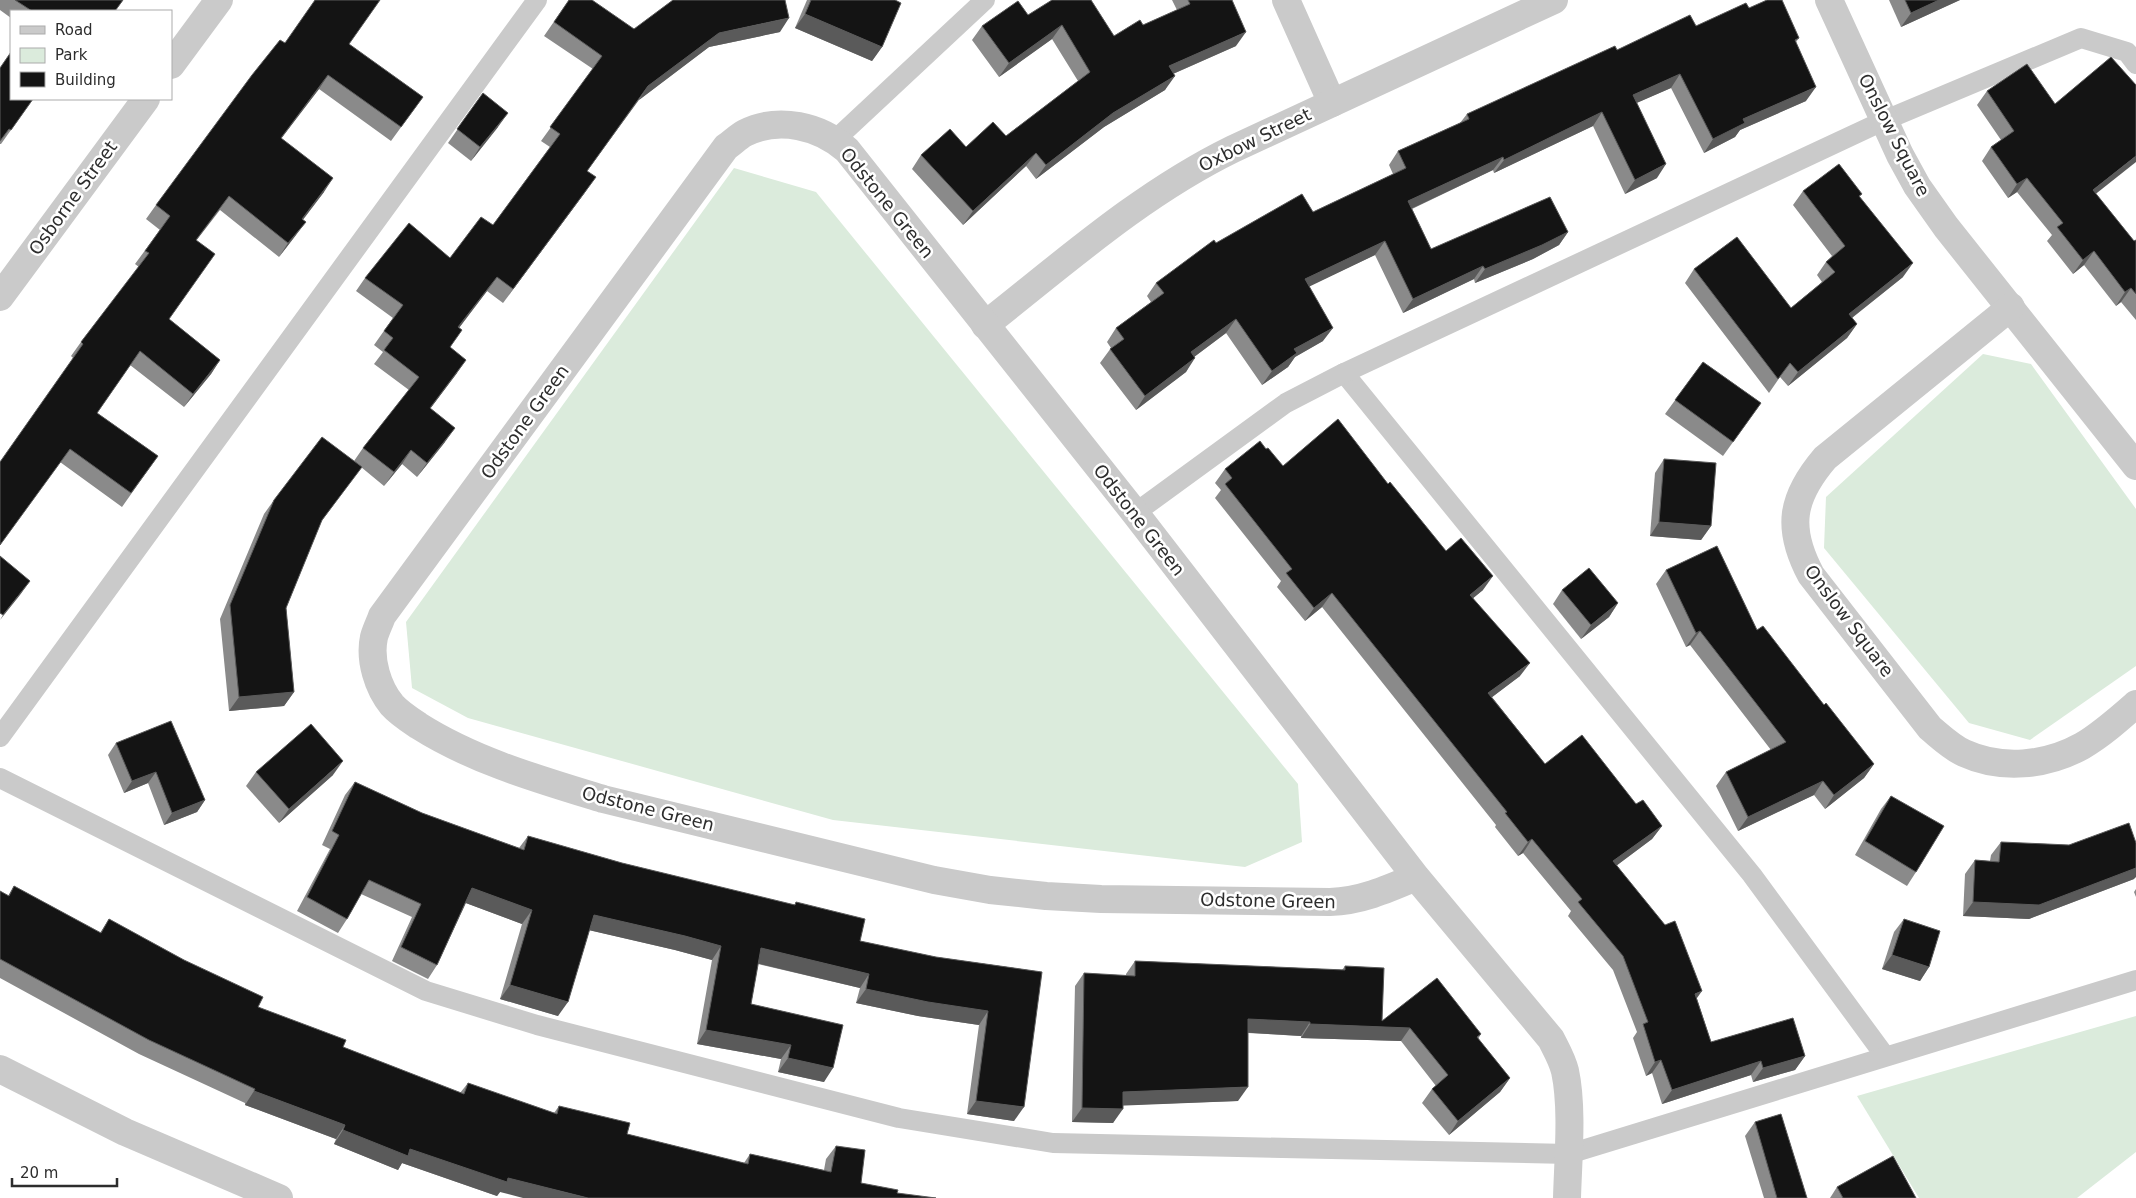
<svg xmlns="http://www.w3.org/2000/svg" width="2136" height="1198" font-family="'DejaVu Sans',sans-serif">
  <style>
    .green { fill: #dbebdc }
    .lines { fill: none; stroke-linecap: round; stroke-linejoin: round }
    .service { stroke: #cacaca; stroke-width: 20 }
    .minor { stroke: #cacaca; stroke-width: 28 }
    .tertiary { stroke: #cacaca; stroke-width: 28 }
    .wall { fill: #8a8a8a }
    .shaded-wall { fill: #5a5a5a }
    .building { fill: #141414; stroke: #5a5a5a }
    .labels { text-anchor: middle; stroke-width: 5; stroke-linejoin: round; paint-order: stroke }
    .street-label { font-size: 18px; fill: #2d2d2d; stroke: #fff }
  </style>
  <rect width="100%" height="100%" fill="#fff"/>
  <g class="green">
    <path d="M734,168L816,192L1298,784L1302,842L1245,867L833,820L468,718L412,688L406,622Z"/>
    <path d="M1983,354L2031,364L2136,509V666L2030,740L1969,723L1824,548L1826,497Z"/>
    <path d="M2136,1016V1152L2077,1198H1919L1857,1096Z"/>
  </g>
  <g class="lines">
    <g class="service">
      <path d="M835,140L985,0"/>
      <path d="M1344,373L1752,875L1885,1056"/>
      <path d="M1135,513L1286,403L1344,373L1883,121L2081,38L2127,52L2136,64"/>
      <path d="M0,737L537,0"/>
      <path d="M0,778L426,991L537,1025L899,1118L1053,1143L1569,1154L2136,980"/>
    </g>
    <g class="minor">
      <path d="M1286,0L1332,103"/>
      <path d="M1829,0L1900,155L1917,186L1946,227L2136,466"/>
      <path d="M171,65L219,0"/>
      <path d="M0,297L146,99"/>
      <path d="M2011,307L1825,458C1791,498 1786,528 1811,575L1930,728C1941,737 1951,747 1964,753C2001,770 2046,766 2082,746C2101,735 2119,719 2136,704"/>
      <path d="M985,325C1064,263 1141,194 1233,149L1554,0"/>
      <path d="M1416,877C1388,889 1361,901 1330,902L1101,899L1046,896L990,890L934,880L603,799C541,780 474,761 419,726C410,720 399,713 392,705C378,688 369,660 374,637C376,630 380,622 382,616L726,147C732,143 739,136 745,133C779,116 820,126 847,150L1135,513L1416,877L1551,1039C1556,1049 1562,1059 1565,1071C1573,1108 1568,1160 1567,1198"/>
    </g>
    <path class="tertiary" d="M0,1069L125,1132L279,1198"/>
  </g>
  <g class="wall">
    <path d="M0,0H123L115,11H11V18L0,10Z"/>
    <path d="M569,0L634,29L780,32L709,47L639,100L587,171L586,191L503,303L487,291L459,328L450,348L457,373L430,409L445,442L417,477L402,464L384,486L361,467L321,522L286,608L294,692L284,706L229,711L220,619L264,514L274,500L354,461L363,448L409,390L374,364L383,352L374,345L393,318L356,291L365,278L450,258L493,225L550,147L541,141L593,69L544,36Z"/>
    <path d="M807,0H895L882,47L872,61L795,28Z"/>
    <path d="M1172,0H1232L1236,46L1173,74L1165,90L1104,127L1036,179L1026,166L963,225L912,169L921,155L966,147L1006,136L1078,81L1052,39L999,77L972,40L982,26L1028,15L1114,36L1143,25L1177,10Z"/>
    <path d="M1889,0H1960L1901,27Z"/>
    <path d="M1749,8L1799,38L1796,42L1806,101L1740,130L1735,137L1704,153L1671,88L1636,103L1657,178L1625,194L1593,126L1494,173L1493,170L1412,209L1431,249L1568,232L1559,245L1533,259L1475,283L1474,279L1403,313L1375,255L1309,286L1323,341L1295,357L1288,367L1262,385L1226,333L1194,357L1186,372L1136,410L1100,363L1111,348L1107,342L1116,328L1151,302L1147,296L1156,283L1216,243L1313,212L1393,174L1389,165L1398,151L1460,123L1467,114L1617,50L1696,26Z"/>
    <path d="M285,43L423,97L391,141L319,89L281,138L324,192L303,219L296,235L279,257L220,210L196,241L169,319L220,360L211,374L184,407L130,365L97,413L158,456L122,507L60,462L73,358L71,356L81,342L139,267L135,264L160,230L146,219L156,205Z"/>
    <path d="M0,68L33,99L1,144H0Z"/>
    <path d="M1987,91L2096,194L2134,241L2136,240V320L2121,302L2116,306L2084,265L2073,274L2047,241L2052,235L2017,192L2008,198L1982,161L1991,147L2001,140L1977,105Z"/>
    <path d="M483,93L498,127L471,161L448,143Z"/>
    <path d="M1803,191L1862,194L1859,197L1903,277L1852,318L1857,324L1847,338L1788,386L1780,377L1769,393L1685,283L1694,269L1791,308L1822,282L1817,275L1826,262L1832,256L1793,205Z"/>
    <path d="M1703,362L1761,403L1723,456L1665,414Z"/>
    <path d="M1266,449L1283,466L1388,484L1446,551L1483,590L1473,598L1520,676L1492,697L1545,764L1636,804L1662,826L1652,839L1617,865L1697,999L1711,1042L1805,1056L1795,1070L1753,1082L1751,1075L1662,1104L1652,1073L1646,1076L1633,1038L1637,1032L1613,970L1568,916L1571,911L1523,853L1518,856L1495,827L1496,825L1322,607L1305,621L1277,587L1281,581L1215,498L1221,490L1215,483L1225,469Z"/>
    <path d="M1664,459L1711,526L1701,540L1650,536L1655,473Z"/>
    <path d="M1666,570L1757,630L1824,705L1874,764L1864,778L1825,809L1814,795L1738,831L1716,786L1726,772L1771,750L1690,645L1686,647L1656,584Z"/>
    <path d="M1562,590L1618,603L1609,617L1581,639L1553,604Z"/>
    <path d="M116,743L205,800L197,812L164,825L148,783L124,793L108,755Z"/>
    <path d="M256,772L333,775L279,823L246,786Z"/>
    <path d="M355,782L422,813L519,848L528,836L622,863L794,905L796,902L860,941L936,957L1042,972L1014,1121L967,1114L979,1025L918,1016L856,1003L860,988L758,964L751,1004L843,1025L824,1082L778,1072L781,1059L697,1044L712,960L675,950L589,930L558,1016L500,999L522,924L466,903L437,965L428,979L392,961L412,917L361,894L347,919L338,933L297,911L330,849L322,845L345,795Z"/>
    <path d="M1891,796L1916,872L1907,886L1855,855L1881,809Z"/>
    <path d="M2001,842L2134,879L2029,919L1963,916L1965,874L1975,860L1990,861L1991,855Z"/>
    <path d="M14,886L100,933L109,919L258,1007L343,1047L460,1093L468,1083L554,1113L559,1106L627,1134L744,1163L750,1154L824,1170L826,1159L836,1146L861,1183L500,1192L497,1196L402,1163L398,1170L334,1144L336,1139L245,1105V1103L139,1054L0,978V891L8,896Z"/>
    <path d="M2136,889V897L2134,892Z"/>
    <path d="M1904,919L1929,967L1920,981L1882,969L1894,932Z"/>
    <path d="M1135,961L1342,970L1345,966L1382,1021L1481,1034L1478,1039L1510,1078L1500,1092L1449,1135L1422,1103L1432,1089L1436,1086L1401,1041L1301,1038V1036L1248,1033L1238,1101L1123,1105L1113,1123L1072,1122L1075,986L1084,973L1126,976V974Z"/>
    <path d="M1755,1122L1807,1198H1764L1745,1136Z"/>
    <path d="M1837,1187L1916,1198H1830Z"/>
  </g>
  <g class="shaded-wall">
    <path d="M1939,0H1960L1901,27L1911,13Z"/>
    <path d="M805,14L882,47L872,61L795,28Z"/>
    <path d="M789,18L780,32L709,47L639,100L648,86L719,33Z"/>
    <path d="M1062,25L1052,39L999,77L1009,63Z"/>
    <path d="M1246,32L1236,46L1159,80L1169,66Z"/>
    <path d="M1680,74L1671,88L1623,109L1633,95Z"/>
    <path d="M328,75L319,89L271,152L281,138Z"/>
    <path d="M1175,76L1165,90L1104,127L1036,179L1046,165L1113,113Z"/>
    <path d="M1816,87L1806,101L1740,130L1735,137L1704,153L1713,139L1743,119Z"/>
    <path d="M1602,112L1593,126L1494,173L1504,160Z"/>
    <path d="M508,113L498,127L471,161L480,147Z"/>
    <path d="M1036,153L1026,166L963,225L973,211Z"/>
    <path d="M2136,156V162L2083,204L2093,190Z"/>
    <path d="M1503,157L1493,170L1398,215L1408,201Z"/>
    <path d="M1666,164L1657,178L1625,194L1635,180Z"/>
    <path d="M596,177L586,191L503,303L513,289Z"/>
    <path d="M333,178L324,192L293,233L302,219Z"/>
    <path d="M2027,178L2017,192L2008,198L2017,184Z"/>
    <path d="M306,222L296,235L279,257L288,243Z"/>
    <path d="M1568,232L1559,245L1533,259L1475,283L1485,269Z"/>
    <path d="M1385,241L1375,255L1296,293L1305,279Z"/>
    <path d="M2094,251L2084,265L2073,274L2083,260Z"/>
    <path d="M1913,263L1903,277L1839,328L1849,314Z"/>
    <path d="M1483,266L1474,279L1403,313L1413,299Z"/>
    <path d="M497,277L487,291L449,341L458,327Z"/>
    <path d="M2131,288L2121,302L2116,306L2125,292Z"/>
    <path d="M1236,319L1226,333L1182,366L1191,352Z"/>
    <path d="M1857,324L1847,338L1788,386L1798,372Z"/>
    <path d="M1333,328L1323,341L1295,357L1288,367L1262,385L1272,371L1294,349Z"/>
    <path d="M1195,358L1186,372L1136,410L1145,396Z"/>
    <path d="M220,360L211,374L184,407L193,394Z"/>
    <path d="M466,360L457,373L420,422L430,408Z"/>
    <path d="M455,428L445,442L417,477L427,463Z"/>
    <path d="M411,450L402,464L384,486L394,472Z"/>
    <path d="M1659,522L1711,526L1701,540L1650,536Z"/>
    <path d="M1493,576L1483,590L1460,609L1470,595Z"/>
    <path d="M30,581L20,595L0,620L3,615Z"/>
    <path d="M1332,593L1322,607L1305,621L1314,608Z"/>
    <path d="M1618,603L1609,617L1581,639L1591,625Z"/>
    <path d="M1700,631L1690,645L1686,647L1696,633Z"/>
    <path d="M1530,663L1520,676L1479,707L1488,693Z"/>
    <path d="M294,692L284,706L229,711L239,697Z"/>
    <path d="M343,761L333,775L279,823L289,809Z"/>
    <path d="M1874,764L1864,778L1825,809L1834,795Z"/>
    <path d="M156,772L148,783L124,793L132,781Z"/>
    <path d="M1823,781L1814,795L1738,831L1748,817Z"/>
    <path d="M205,800L197,812L164,825L172,813Z"/>
    <path d="M1662,826L1652,839L1604,875L1613,861Z"/>
    <path d="M1532,839L1523,853L1518,856L1528,842Z"/>
    <path d="M2136,868V877L2134,879L2029,919L1963,916L1973,902Z"/>
    <path d="M472,888L532,910L522,924L463,902Z"/>
    <path d="M594,915L685,936L721,946L712,960L675,950L584,929Z"/>
    <path d="M761,948L869,974L860,988L752,962Z"/>
    <path d="M1892,955L1929,967L1920,981L1882,969Z"/>
    <path d="M510,985L568,1002L558,1016L500,999Z"/>
    <path d="M866,989L988,1011L979,1025L918,1016L856,1003Z"/>
    <path d="M1702,991L1692,1005L1695,994Z"/>
    <path d="M1248,1019L1310,1022L1301,1036L1238,1032Z"/>
    <path d="M1310,1024L1410,1028L1401,1041L1301,1038Z"/>
    <path d="M706,1030L791,1045L781,1059L697,1044Z"/>
    <path d="M1805,1056L1795,1070L1753,1082L1763,1068Z"/>
    <path d="M788,1058L833,1068L824,1082L778,1072Z"/>
    <path d="M1661,1060L1652,1073L1646,1076L1655,1062Z"/>
    <path d="M1761,1061L1751,1075L1662,1104L1672,1090Z"/>
    <path d="M1510,1078L1500,1092L1449,1135L1458,1121Z"/>
    <path d="M1248,1087L1238,1101L1113,1106L1123,1092Z"/>
    <path d="M254,1091L345,1125L336,1139L245,1105Z"/>
    <path d="M976,1101L1024,1107L1014,1121L967,1114Z"/>
    <path d="M1082,1108L1123,1109L1113,1123L1072,1122Z"/>
    <path d="M343,1130L410,1149L508,1178L588,1198H523L500,1192L497,1196L402,1163L398,1170L334,1144Z"/>
  </g>
  <g class="building">
    <path d="M15,0H123L115,11H32Z"/>
    <path d="M315,0H380L349,44L423,97L401,127L328,75L281,138L333,178L302,219L306,222L288,243L229,196L196,240L215,254L169,319L220,360L193,394L140,351L97,413L158,456L131,493L70,449L0,545V462L83,344L81,342L149,253L145,251L170,216L156,205L252,75L280,40L285,43Z"/>
    <path d="M569,0H592L634,29L673,0H785L789,18L719,33L648,86L587,171L596,177L513,289L497,277L458,327L462,330L450,347L466,360L430,408L455,428L427,463L411,450L394,472L363,448L419,377L384,350L393,338L384,331L403,305L365,278L409,223L450,258L481,217L493,225L560,134L550,127L602,56L554,22Z"/>
    <path d="M811,0H895L901,3L882,47L805,14Z"/>
    <path d="M1052,0H1091L1114,36L1140,20L1143,25L1190,4L1188,0H1232L1246,32L1169,66L1175,76L1113,113L1046,165L1036,153L973,211L921,155L950,129L966,147L993,122L1006,136L1090,72L1062,25L1009,63L982,26L1018,1L1028,15Z"/>
    <path d="M1767,0H1782L1799,38L1795,40L1816,87L1743,119L1745,123L1713,139L1680,74L1633,95L1666,164L1635,180L1602,112L1504,160L1503,157L1408,201L1431,249L1550,197L1568,232L1542,245L1485,269L1483,266L1413,299L1385,241L1305,279L1333,328L1294,349L1297,353L1272,371L1236,319L1191,352L1195,358L1145,396L1110,349L1124,339L1116,328L1164,293L1156,283L1214,240L1216,243L1302,194L1313,212L1406,168L1398,151L1469,119L1467,114L1615,46L1617,50L1690,15L1696,26L1746,3L1749,8Z"/>
    <path d="M1905,0H1939L1911,13Z"/>
    <path d="M11,52V99H33L11,130L9,129L0,141V68Z"/>
    <path d="M2111,57L2136,85V156L2093,190L2134,241L2136,240V294L2131,288L2125,292L2094,251L2083,260L2057,227L2063,223L2027,178L2017,184L1991,147L2014,131L1987,91L2027,64L2055,104Z"/>
    <path d="M483,93L508,113L480,147L457,129Z"/>
    <path d="M1839,164L1862,194L1859,196L1913,263L1849,314L1857,324L1798,372L1790,363L1778,379L1694,269L1737,237L1791,308L1835,272L1826,262L1845,246L1803,191Z"/>
    <path d="M1703,362L1761,403L1733,442L1675,400Z"/>
    <path d="M1338,419L1388,484L1390,482L1446,551L1461,538L1493,576L1470,595L1530,663L1488,693L1545,764L1582,735L1636,804L1643,800L1662,826L1613,861L1665,925L1675,921L1702,991L1695,994L1711,1042L1793,1018L1805,1056L1763,1068L1761,1061L1672,1090L1661,1060L1655,1062L1643,1024L1648,1022L1623,956L1578,902L1582,899L1532,839L1528,842L1505,813L1507,812L1332,593L1314,608L1286,573L1292,569L1225,484L1232,478L1225,469L1260,441L1266,449L1268,448L1283,466Z"/>
    <path d="M322,437L362,467L322,520L286,608L294,692L239,697L230,605L274,500Z"/>
    <path d="M1664,459L1716,463L1711,526L1659,522Z"/>
    <path d="M1717,546L1757,630L1763,626L1824,705L1826,703L1874,764L1834,795L1823,781L1748,817L1726,772L1786,742L1700,631L1696,633L1666,570Z"/>
    <path d="M0,556L30,581L3,615L0,613Z"/>
    <path d="M1589,568L1618,603L1591,625L1562,590Z"/>
    <path d="M171,721L205,800L172,813L156,772L132,781L116,743Z"/>
    <path d="M311,724L343,761L289,809L256,772Z"/>
    <path d="M355,782L422,813L524,850L528,836L622,863L795,905L796,902L865,919L860,941L936,957L1042,972L1024,1107L976,1101L988,1011L928,1002L866,989L869,974L761,948L751,1004L843,1025L833,1068L788,1058L791,1045L706,1030L721,946L685,936L594,915L568,1002L510,985L532,910L472,888L437,965L401,947L421,904L369,880L347,919L307,897L339,835L332,831Z"/>
    <path d="M1891,796L1944,826L1916,872L1865,841Z"/>
    <path d="M2129,823L2136,843V868L2039,905L1973,902L1975,860L1999,862L2001,842L2069,845Z"/>
    <path d="M14,886L101,933L109,919L184,960L263,997L258,1007L346,1040L343,1047L464,1094L468,1083L557,1114L559,1106L630,1123L627,1134L748,1164L750,1154L831,1172L836,1146L865,1150L861,1183L898,1190L897,1193L936,1198H588L508,1178L507,1182L410,1149L408,1156L343,1130L345,1125L254,1091L255,1089L149,1040L0,959V891L9,896Z"/>
    <path d="M1904,919L1940,931L1929,967L1892,955Z"/>
    <path d="M1135,961L1345,970V966L1384,968L1382,1021L1437,978L1481,1034L1477,1037L1510,1078L1458,1121L1432,1089L1448,1075L1410,1028L1310,1024V1022L1248,1019V1087L1123,1092V1109L1082,1108L1084,973L1135,976Z"/>
    <path d="M1781,1114L1807,1198H1777L1755,1122Z"/>
    <path d="M1893,1156L1916,1198H1843L1837,1187Z"/>
  </g>
  <g class="labels">
    <g class="street-label">
      <text transform="translate(1894 135) rotate(63)" y="6">Onslow Square</text>
      <text transform="translate(1255 140) rotate(-26)" y="6">Oxbow Street</text>
      <text transform="translate(73 198) rotate(-54)" y="6">Osborne Street</text>
      <text transform="translate(887 203) rotate(51)" y="6">Odstone Green</text>
      <text transform="translate(525 422) rotate(-54)" y="6">Odstone Green</text>
      <text transform="translate(1139 520) rotate(52)" y="6">Odstone Green</text>
      <text transform="translate(1849 621) rotate(53)" y="6">Onslow Square</text>
      <text transform="translate(648 809) rotate(14)" y="6">Odstone Green</text>
      <text transform="translate(1268 901) rotate(1)" y="6">Odstone Green</text>
    </g>
  </g>
  <rect x="10" y="10" width="162" height="90" fill="#ffffff" stroke="#ababab"/>
  <rect x="20" y="26" width="25" height="8" fill="#cacaca" stroke="#ababab"/>
  <text x="55" y="35" font-size="15" fill="#2d2d2d">Road</text>
  <rect x="20" y="48" width="25" height="15" fill="#dbebdc" stroke="#ababab"/>
  <text x="55" y="60" font-size="15" fill="#2d2d2d">Park</text>
  <rect x="20" y="72" width="25" height="15" fill="#141414" stroke="#ababab"/>
  <text x="55" y="85" font-size="15" fill="#2d2d2d">Building</text>
  <path d="M12 1178v8h105v-8" fill="none" stroke="#2d2d2d" stroke-width="2.5"/>
  <text x="20" y="1178" font-size="15" fill="#2d2d2d" stroke="#ffffff" stroke-width="4" paint-order="stroke">20 m</text>
</svg>
